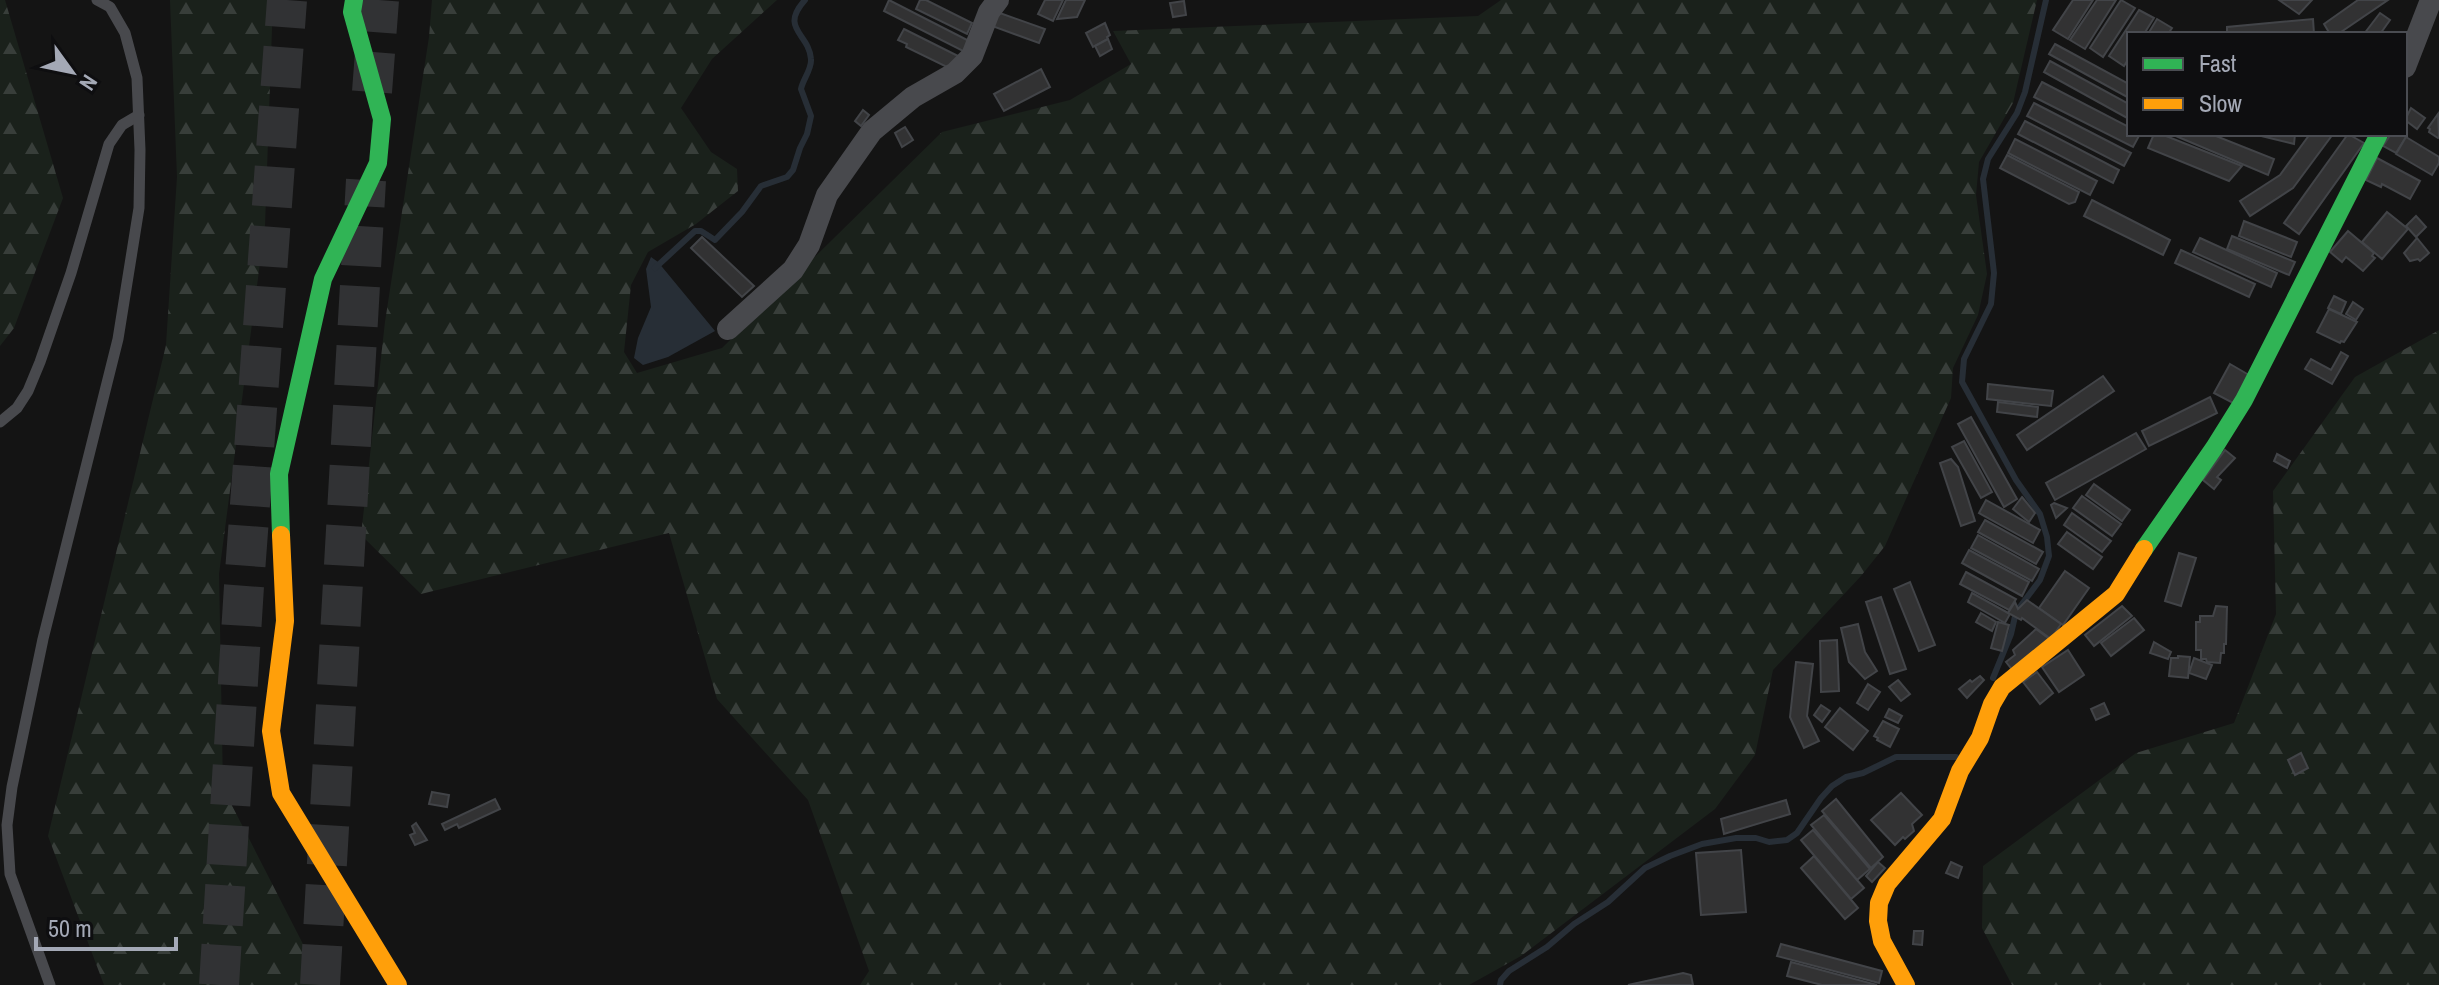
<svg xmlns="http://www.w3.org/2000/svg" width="2439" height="985" font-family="'Archivo Narrow',sans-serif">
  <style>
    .forest { fill: url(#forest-firs) }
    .water { fill: #272e36 }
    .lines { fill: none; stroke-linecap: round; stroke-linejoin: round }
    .stream { stroke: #272e36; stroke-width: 6 }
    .building { fill: #323233; stroke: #424448; stroke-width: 2 }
    .highway-tunnel { stroke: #313234; stroke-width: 40; stroke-dasharray: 40 20; stroke-linecap: butt }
    .lane { stroke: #48494d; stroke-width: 11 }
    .street { stroke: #48494d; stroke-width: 22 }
    .fast { stroke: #30b455; stroke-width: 18 }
    .slow { stroke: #ff9f0a; stroke-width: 18 }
  </style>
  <defs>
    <pattern id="forest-firs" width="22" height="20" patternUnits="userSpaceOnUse" patternTransform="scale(2)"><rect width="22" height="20" fill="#1a211b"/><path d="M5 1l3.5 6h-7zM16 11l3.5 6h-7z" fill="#383e3a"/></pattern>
  </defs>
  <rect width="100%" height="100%" fill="#141414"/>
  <g class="forest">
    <path d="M0,0H5L63,198L14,328L0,346Z"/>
    <path d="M170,0H273L265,225L219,574L223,788L324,985H104L48,836L166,345L177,177Z"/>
    <path d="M432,0H777L712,59L681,108L711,152L737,169L738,191L696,224L648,252L631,285L624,352L637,373L722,348L942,132L1070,100L1131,64L1113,31L1478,16L1501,0H2037L2013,103L1979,162L1976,195L1987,274L1978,315L1953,368L1951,398L1885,546L1861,576L1773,670L1755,755L1715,809L1521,956L1469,985H860L869,971L808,800L717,699L669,533L421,594L361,535L385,322L429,37Z"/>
    <path d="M2439,330V985H2012L1982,928L1983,866L2136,753L2234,723L2276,614L2273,491L2355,377Z"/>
  </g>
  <path class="water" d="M651,257L658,262L715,331L668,357L643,365L634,358L638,338L651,307L646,269Z"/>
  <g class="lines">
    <g class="stream">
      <path d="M655,268L695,231H701L715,240L742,212L761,186L787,177L793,170L800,148L807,134L811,116L801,89C803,79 812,69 811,59C809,33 779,29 805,0"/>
      <path d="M1993,678L2011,634L2016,612L2040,580L2049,556L2047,537L2040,514L2016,480L1962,382L1964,359L1991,304L1994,273L1983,179L1988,159L2017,113L2025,92L2046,0"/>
      <path d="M1500,985L1501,980L1509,971L1547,947L1574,924L1608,902L1645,868L1670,856L1702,844L1736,838H1756L1769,842L1787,840L1797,833L1821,798L1832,786L1846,777L1863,773L1896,757H1956"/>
    </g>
  </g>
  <g class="building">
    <path d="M889,0L973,43L967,53L884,11Z"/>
    <path d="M920,0H926L972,23L967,34L916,9Z"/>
    <path d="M1045,0H1063L1053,21L1038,14Z"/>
    <path d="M1066,0H1085L1077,17L1057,19Z"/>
    <path d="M2073,0H2093L2068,39L2053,30Z"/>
    <path d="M2097,0H2116L2085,49L2070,40Z"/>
    <path d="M2121,0L2135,8L2103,57L2090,48Z"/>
    <path d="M2279,0H2312L2299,14Z"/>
    <path d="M2358,0H2388L2338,34H2330L2324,24Z"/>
    <path d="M1184,1L1186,15L1173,17L1170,3Z"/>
    <path d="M2139,10L2154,18L2144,34H2129V58L2124,66L2109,56Z"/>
    <path d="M997,12L1045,29L1039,43L992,26Z"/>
    <path d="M2380,13L2390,20L2380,34H2364Z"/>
    <path d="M2157,19L2172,28L2168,34H2148Z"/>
    <path d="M2313,19L2314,34H2227V27Z"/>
    <path d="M1105,23L1110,35L1107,37L1108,39L1093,47L1086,33Z"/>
    <path d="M904,29L960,57L953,70L906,47L907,44L898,40Z"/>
    <path d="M1108,39L1112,49L1100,56L1095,46Z"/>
    <path d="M2055,44L2129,84V98L2049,54Z"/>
    <path d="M2050,61L2129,104V119L2044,72Z"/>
    <path d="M1041,69L1050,87L1004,111L994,94Z"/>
    <path d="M2042,82L2129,127V134H2140L2133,147L2034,97Z"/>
    <path d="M2034,103L2131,153L2124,166L2027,116Z"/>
    <path d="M2411,108L2425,118L2417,129L2405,120Z"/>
    <path d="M863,110L869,115L861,126L855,121Z"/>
    <path d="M2438,114L2439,137L2438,138L2429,132L2430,129L2428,128Z"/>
    <path d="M2025,121L2119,170L2113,183L2018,134Z"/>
    <path d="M905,127L913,140L902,147L895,133Z"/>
    <path d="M2154,134H2161L2242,166L2229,181L2148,148Z"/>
    <path d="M2171,134H2211L2274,159L2268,175Z"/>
    <path d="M2253,134H2295L2294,144Z"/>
    <path d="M2310,134H2333L2293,188L2250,216L2240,201L2280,175Z"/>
    <path d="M2348,134L2364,143L2299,234L2284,223Z"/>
    <path d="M2391,134H2401L2406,137L2396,153L2383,146Z"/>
    <path d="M2406,137L2439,157V163L2432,175L2396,154Z"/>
    <path d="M2015,139L2097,181L2090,195L2008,153Z"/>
    <path d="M2007,155L2079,192L2075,202L2069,204L2000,168Z"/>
    <path d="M2377,158L2420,181L2410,199L2382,184L2381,187L2366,180Z"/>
    <path d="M2092,200L2170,240L2163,255L2084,216Z"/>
    <path d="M2387,212L2408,229L2382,259L2362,242Z"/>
    <path d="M2416,216L2426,227L2416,237L2406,226Z"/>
    <path d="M2244,221L2297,242L2291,257L2239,236Z"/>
    <path d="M2348,231L2374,253L2372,256L2375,258L2363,271L2346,257L2342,262L2330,252Z"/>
    <path d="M2232,236L2295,262L2289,275L2227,249Z"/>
    <path d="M702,237L754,286L742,297L691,248Z"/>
    <path d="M2200,238L2277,273L2271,287L2193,252Z"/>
    <path d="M2417,238L2429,253L2420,261L2418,259L2410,261L2404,253Z"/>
    <path d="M2181,250L2255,284L2249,297L2175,263Z"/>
    <path d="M2334,296L2346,302L2341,314L2328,308Z"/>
    <path d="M2353,302L2363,309L2356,320L2346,314Z"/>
    <path d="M2329,309L2357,322L2344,342L2341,341L2340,343L2317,332Z"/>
    <path d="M2341,352L2348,356L2332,384L2305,369L2311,359L2331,370Z"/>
    <path d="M2230,364L2249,375L2233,403L2214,393Z"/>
    <path d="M2103,376L2114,391L2027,450L2017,435Z"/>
    <path d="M1988,384L2053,391L2051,406L1987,399Z"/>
    <path d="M2210,397L2217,413L2149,446L2142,431Z"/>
    <path d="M1998,402L2038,407L2037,417L1997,412Z"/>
    <path d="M1971,417L2017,499L2004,507L1958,424Z"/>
    <path d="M2136,433L2146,449L2055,500L2046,483Z"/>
    <path d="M1964,441L1992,492L1981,498L1952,447Z"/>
    <path d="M2225,450L2235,458L2217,477L2221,480L2214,489L2203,480Z"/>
    <path d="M2277,454L2290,461L2287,468L2274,461Z"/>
    <path d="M1951,459L1958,467L1975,521L1961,526L1940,463Z"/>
    <path d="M2094,484L2130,510L2122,521L2086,495Z"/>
    <path d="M2082,496L2121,524L2112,536L2073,508Z"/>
    <path d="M2022,497L2035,513L2029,522L2013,509Z"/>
    <path d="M1986,500L2040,530L2033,543L1979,513Z"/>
    <path d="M2054,503L2067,508L2056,518L2051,505Z"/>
    <path d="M2072,513L2111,541L2102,552L2064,525Z"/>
    <path d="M1985,520L2043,552L2036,564L1978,532Z"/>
    <path d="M2067,532L2102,557L2093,569L2058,544Z"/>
    <path d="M1978,535L2039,569L2032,581L1971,548Z"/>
    <path d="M1969,550L2029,582L2022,596L1962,563Z"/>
    <path d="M2179,553L2196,558L2181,606L2165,601Z"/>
    <path d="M2065,571L2089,588L2063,625L2039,608Z"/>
    <path d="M1966,572L2016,599L2009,610L1960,584Z"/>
    <path d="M1910,582L1935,645L1919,651L1894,589Z"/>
    <path d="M1972,593L2010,614L2005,623L1968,602Z"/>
    <path d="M1881,597L1906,669L1890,674L1866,602Z"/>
    <path d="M2027,600L2061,624L2051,639L2022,618L2021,620L2008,613L2015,602L2018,609Z"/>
    <path d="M2122,606L2132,616L2094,646L2085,635Z"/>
    <path d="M2216,606L2227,607L2226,644H2224V653H2221L2220,663L2207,662L2206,659H2201V650H2196V622H2200V616H2213Z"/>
    <path d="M1981,613L1996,622L1992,631L1976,622Z"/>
    <path d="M2134,618L2144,630L2111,656L2101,643Z"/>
    <path d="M1998,622L2009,625L2002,651L1991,648Z"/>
    <path d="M1858,624L1865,652L1877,671L1865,679L1849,662L1841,628Z"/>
    <path d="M2036,629L2052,641L2014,672L2006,662L2015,655L2013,650Z"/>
    <path d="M1837,640L1839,691L1821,692L1820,641Z"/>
    <path d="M2154,642L2171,652L2168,659L2150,653Z"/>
    <path d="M2068,650L2084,675L2059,692L2042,667Z"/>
    <path d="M2178,656L2190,657L2188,678L2169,676L2171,658H2178Z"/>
    <path d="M2194,658L2212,665L2206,679L2189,673Z"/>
    <path d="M1796,662L1813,664L1807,716L1819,741L1804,748L1790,717Z"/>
    <path d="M2037,672L2053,693L2040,704L2023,682Z"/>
    <path d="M1980,676L1984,680L1967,698L1959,689L1970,680L1972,682Z"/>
    <path d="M1898,680L1910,694L1901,701L1889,687Z"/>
    <path d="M1868,684L1880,692L1868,710L1857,703Z"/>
    <path d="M2104,703L2109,714L2096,720L2091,709Z"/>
    <path d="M1821,705L1830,711L1822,722L1814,715Z"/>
    <path d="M1840,708L1868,731L1853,750L1825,727Z"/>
    <path d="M1889,709L1902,716L1898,723L1885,717Z"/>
    <path d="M1883,721L1899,729L1890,747L1877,740L1878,738L1874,736Z"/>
    <path d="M2301,753L2308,768L2295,775L2288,760Z"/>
    <path d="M432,792L449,795L447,807L429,804Z"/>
    <path d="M1901,793L1922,815L1912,824L1914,831L1905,839L1903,837L1895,845L1871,820Z"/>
    <path d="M495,799L500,809L459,828L457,824L445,830L442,824Z"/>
    <path d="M1836,799L1883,857L1871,868L1822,811Z"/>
    <path d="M1786,800L1790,814L1724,834L1721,819Z"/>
    <path d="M1824,815L1870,869L1857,880L1811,825Z"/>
    <path d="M416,823L427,840L415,845L410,835L415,833L412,826Z"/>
    <path d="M1813,830L1864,888L1851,899L1801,840Z"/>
    <path d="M1741,850L1746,912L1701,915L1696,853Z"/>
    <path d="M1814,856L1858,908L1845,919L1801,868Z"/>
    <path d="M1878,862L1885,868L1872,882L1866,876Z"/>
    <path d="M1951,862L1962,867L1958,878L1946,873Z"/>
    <path d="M1914,931H1923L1922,945L1913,944Z"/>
    <path d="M1781,944L1882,971L1879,983L1777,956Z"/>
    <path d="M1791,962L1877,985H1822L1787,976Z"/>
    <path d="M1683,973L1691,975L1693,985H1628Z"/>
  </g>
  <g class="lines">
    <g class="highway-tunnel">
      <path d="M372,92L379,0"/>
      <path d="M219,985L244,586L287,0"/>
      <path d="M320,985L366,180"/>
    </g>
    <g class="lane">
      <path d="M0,422L17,408L28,391L40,362L71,273L109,144L122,125L139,115"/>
      <path d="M50,985L10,874L7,825L12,787L43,639L118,339L139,208L140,150L137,78L125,33L110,7L97,0"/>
    </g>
    <g class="street">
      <path d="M2405,67L2431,0"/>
      <path d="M728,329L793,270L809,245L827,195L872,131L913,97L955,73L972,56L989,12L998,0"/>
    </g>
    <g class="fast">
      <path d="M281,535L279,474L323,279L378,163L382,119L352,12L354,0"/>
      <path d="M2144,549L2214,448L2244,400L2379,134"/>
    </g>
    <g class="slow">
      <path d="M281,535L285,621L271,731L281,793L398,985"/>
      <path d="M1906,985L1882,941L1878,921L1879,903L1887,884L1942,819L1960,771L1980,738L1992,704L2002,687L2116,594L2144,549"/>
    </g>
  </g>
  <rect x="2127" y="32" width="280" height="104" fill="#0e0e10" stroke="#4a4c52" stroke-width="2"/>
  <rect x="2143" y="58" width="40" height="12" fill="#30b455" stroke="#4a4c52" stroke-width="2"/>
  <text x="2199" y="72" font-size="24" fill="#a4a9b6">Fast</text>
  <rect x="2143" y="98" width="40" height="12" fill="#ff9f0a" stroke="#4a4c52" stroke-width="2"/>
  <text x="2199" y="112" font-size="24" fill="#a4a9b6">Slow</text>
  <g transform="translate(72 72) rotate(123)" stroke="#0e0e10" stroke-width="6" paint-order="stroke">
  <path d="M0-6L14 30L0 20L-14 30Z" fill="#a4a9b6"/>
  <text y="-12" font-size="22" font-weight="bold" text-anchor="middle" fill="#a4a9b6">N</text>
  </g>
  <path d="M36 937v12h140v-12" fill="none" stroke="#a4a9b6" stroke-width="4"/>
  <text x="48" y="937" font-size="24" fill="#a4a9b6" stroke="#0e0e10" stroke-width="6" paint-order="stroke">50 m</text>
</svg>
